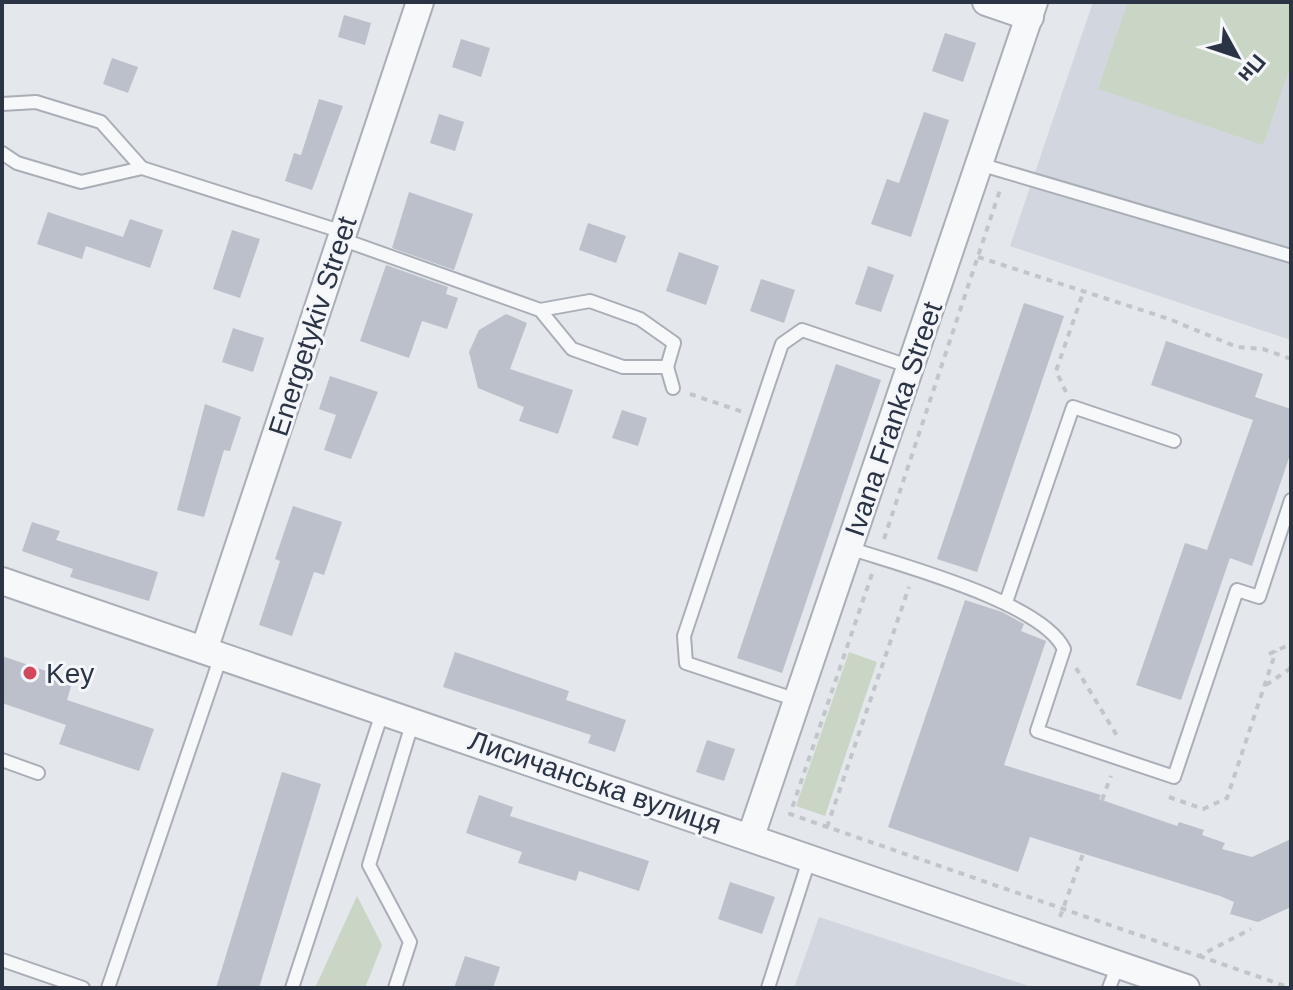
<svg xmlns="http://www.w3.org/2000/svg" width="1293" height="990" font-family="Helvetica,sans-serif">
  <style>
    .built { fill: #d2d6de }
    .green { fill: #c9d6c5 }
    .building { fill: #bbc0ca }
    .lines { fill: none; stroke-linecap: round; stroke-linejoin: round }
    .service-casing { stroke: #a9aeb7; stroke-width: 16 }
    .minor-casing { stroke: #a9aeb7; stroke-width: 30 }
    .path { stroke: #c2c5cb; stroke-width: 4; stroke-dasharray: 6 6; stroke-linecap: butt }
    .service { stroke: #f7f8fa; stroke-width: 12 }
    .minor { stroke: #f7f8fa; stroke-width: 26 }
    .poi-dot { fill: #d1495b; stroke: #f4f6f9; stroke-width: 3 }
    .labels { text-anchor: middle; stroke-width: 6; stroke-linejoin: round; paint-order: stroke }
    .street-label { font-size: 28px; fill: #2b3445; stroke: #f4f6f9 }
    .poi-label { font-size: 28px; fill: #2b3445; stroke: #f4f6f9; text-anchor: start }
  </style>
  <rect width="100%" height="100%" fill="#e4e7ec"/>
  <g class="built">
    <path d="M1093,2H1291V340L1010,246Z"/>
    <path d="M819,917L1035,988H794Z"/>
  </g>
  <g class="green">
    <path d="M1128,2H1291V64L1263,145L1098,89Z"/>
    <path d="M849,652L877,662L825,816L796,806Z"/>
    <path d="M357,896L382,945L365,988H315Z"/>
  </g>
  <g class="building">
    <path d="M344,15L371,23L365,45L338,37Z"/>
    <path d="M945,33L976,43L963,82L932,71Z"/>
    <path d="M461,39L490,48L481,77L452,67Z"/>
    <path d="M112,58L138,67L128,93L103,84Z"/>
    <path d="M319,99L343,106L312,190L285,181L294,153L301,155Z"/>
    <path d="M924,112L949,120L911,237L871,224L887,179L899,183Z"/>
    <path d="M439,114L464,122L455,151L430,143Z"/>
    <path d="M409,192L473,214L454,270L392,248Z"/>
    <path d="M48,212L123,237L130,219L163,230L150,268L86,246L82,259L37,244Z"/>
    <path d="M588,223L626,236L616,263L579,250Z"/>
    <path d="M232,230L260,239L240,298L213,289Z"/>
    <path d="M679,252L719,266L706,305L666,291Z"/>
    <path d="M386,265L448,287L446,294L458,298L447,329L422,321L409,358L360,341Z"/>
    <path d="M868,266L894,275L881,312L855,304Z"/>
    <path d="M761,279L795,290L784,323L750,311Z"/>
    <path d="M1024,303L1064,316L977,572L937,559Z"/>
    <path d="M506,314L527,323L510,369L573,390L558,434L519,421L524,407L478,388L469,352L479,330Z"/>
    <path d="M233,328L264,338L253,372L222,362Z"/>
    <path d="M1166,341L1263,374L1255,397L1291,409V452L1252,566L1230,558L1181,700L1136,685L1185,543L1207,550L1253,420L1151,385Z"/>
    <path d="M836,364L881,380L782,673L737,658Z"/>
    <path d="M330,376L378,392L351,459L324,450L336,415L319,409Z"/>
    <path d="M205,404L241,417L230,451L224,450L204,517L177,510Z"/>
    <path d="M622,410L647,418L638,446L612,438Z"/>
    <path d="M293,506L342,522L324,575L314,572L292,636L259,625L280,561L275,559Z"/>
    <path d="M32,522L60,531L56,540L158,572L149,601L70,577L73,569L22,551Z"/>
    <path d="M965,600L1002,612L1024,624L1021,631L1046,641L1004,765L1101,795L1099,799L1177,826L1179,822L1204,830L1202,835L1225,843L1222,849L1252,857L1291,839V907L1258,922L1230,914L1234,902L1220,896L1030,837L1018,872L888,827Z"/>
    <path d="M455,652L569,691L566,700L626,720L615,752L588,743L591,735L443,687Z"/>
    <path d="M2,656L73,680L67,700L154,729L139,771L59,744L66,725L2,703Z"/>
    <path d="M707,740L735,749L724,781L696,772Z"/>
    <path d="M282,772L321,784L259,988H216Z"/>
    <path d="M479,795L513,807L510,816L649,861L639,891L579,871L576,881L518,863L522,852L466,833Z"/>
    <path d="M730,882L775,897L762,934L718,919Z"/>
    <path d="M465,956L500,967L493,988H454Z"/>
  </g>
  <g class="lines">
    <defs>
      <g id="service">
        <path d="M2,104L36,102L101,122L142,168"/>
        <path d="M2,153L17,163L81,182L142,168L343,232"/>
        <path d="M979,164L1291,256"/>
        <path d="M341,239L540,310L590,301L640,319L674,343L667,367H623L572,349L540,310"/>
        <path d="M667,367L673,388"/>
        <path d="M849,548C900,565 1042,602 1064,649L1037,731L1174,777L1237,590L1259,597L1291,500"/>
        <path d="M1006,602L1073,407L1174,441"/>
        <path d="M797,700L686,663L684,636L771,376L782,344L802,330L911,367"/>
        <path d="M2,760L38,773"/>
        <path d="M2,960L83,988"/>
        <path d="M108,988L221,656"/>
        <path d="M292,988L383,710"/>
        <path d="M395,988L410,942L369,865L413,721"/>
        <path d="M768,988L810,857"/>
        <path d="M1109,988L1118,965"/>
      </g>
      <g id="minor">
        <path d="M986,2L1030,17"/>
        <path d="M2,581L1186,988"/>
        <path d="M204,650L420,2"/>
        <path d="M751,836L1034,2"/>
      </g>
    </defs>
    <use href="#service" class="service-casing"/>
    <use href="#minor" class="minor-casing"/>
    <g class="path">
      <path d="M978,257L1169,319L1237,347L1263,349L1291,359"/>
      <path d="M1066,392L1056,371L1083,293"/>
      <path d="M690,394L743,412"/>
      <path d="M884,539L1001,187"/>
      <path d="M872,574L790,814L1199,956L1251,929"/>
      <path d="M1269,654L1291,644"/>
      <path d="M1076,668L1119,739"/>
      <path d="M1266,685L1291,668"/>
      <path d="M1169,797L1203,809L1227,798L1276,651"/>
      <path d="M1102,800L1111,776"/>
      <path d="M827,827L909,587"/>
      <path d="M1060,917L1084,851"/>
      <path d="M1199,956L1291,988"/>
    </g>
    <use href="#service" class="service"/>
    <use href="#minor" class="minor"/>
  </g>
  <circle class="poi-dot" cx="30" cy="673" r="8"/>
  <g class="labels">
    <g class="street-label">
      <text transform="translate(312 326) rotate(-72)" y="10">Energetykiv Street</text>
      <text transform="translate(893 419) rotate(-71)" y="10">Ivana Franka Street</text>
      <text transform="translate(595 782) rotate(19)" y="10">Лисичанська вулиця</text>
    </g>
    <g class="poi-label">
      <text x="46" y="683">Key</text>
    </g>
  </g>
  <rect width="1293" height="990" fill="none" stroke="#2b3445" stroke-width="8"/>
  <g transform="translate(1237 56) rotate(130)" stroke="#f4f6f9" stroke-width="6" paint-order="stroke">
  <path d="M0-6L14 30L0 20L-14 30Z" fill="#2b3445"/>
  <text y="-12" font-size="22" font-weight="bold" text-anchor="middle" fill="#2b3445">Пн</text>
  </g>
</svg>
